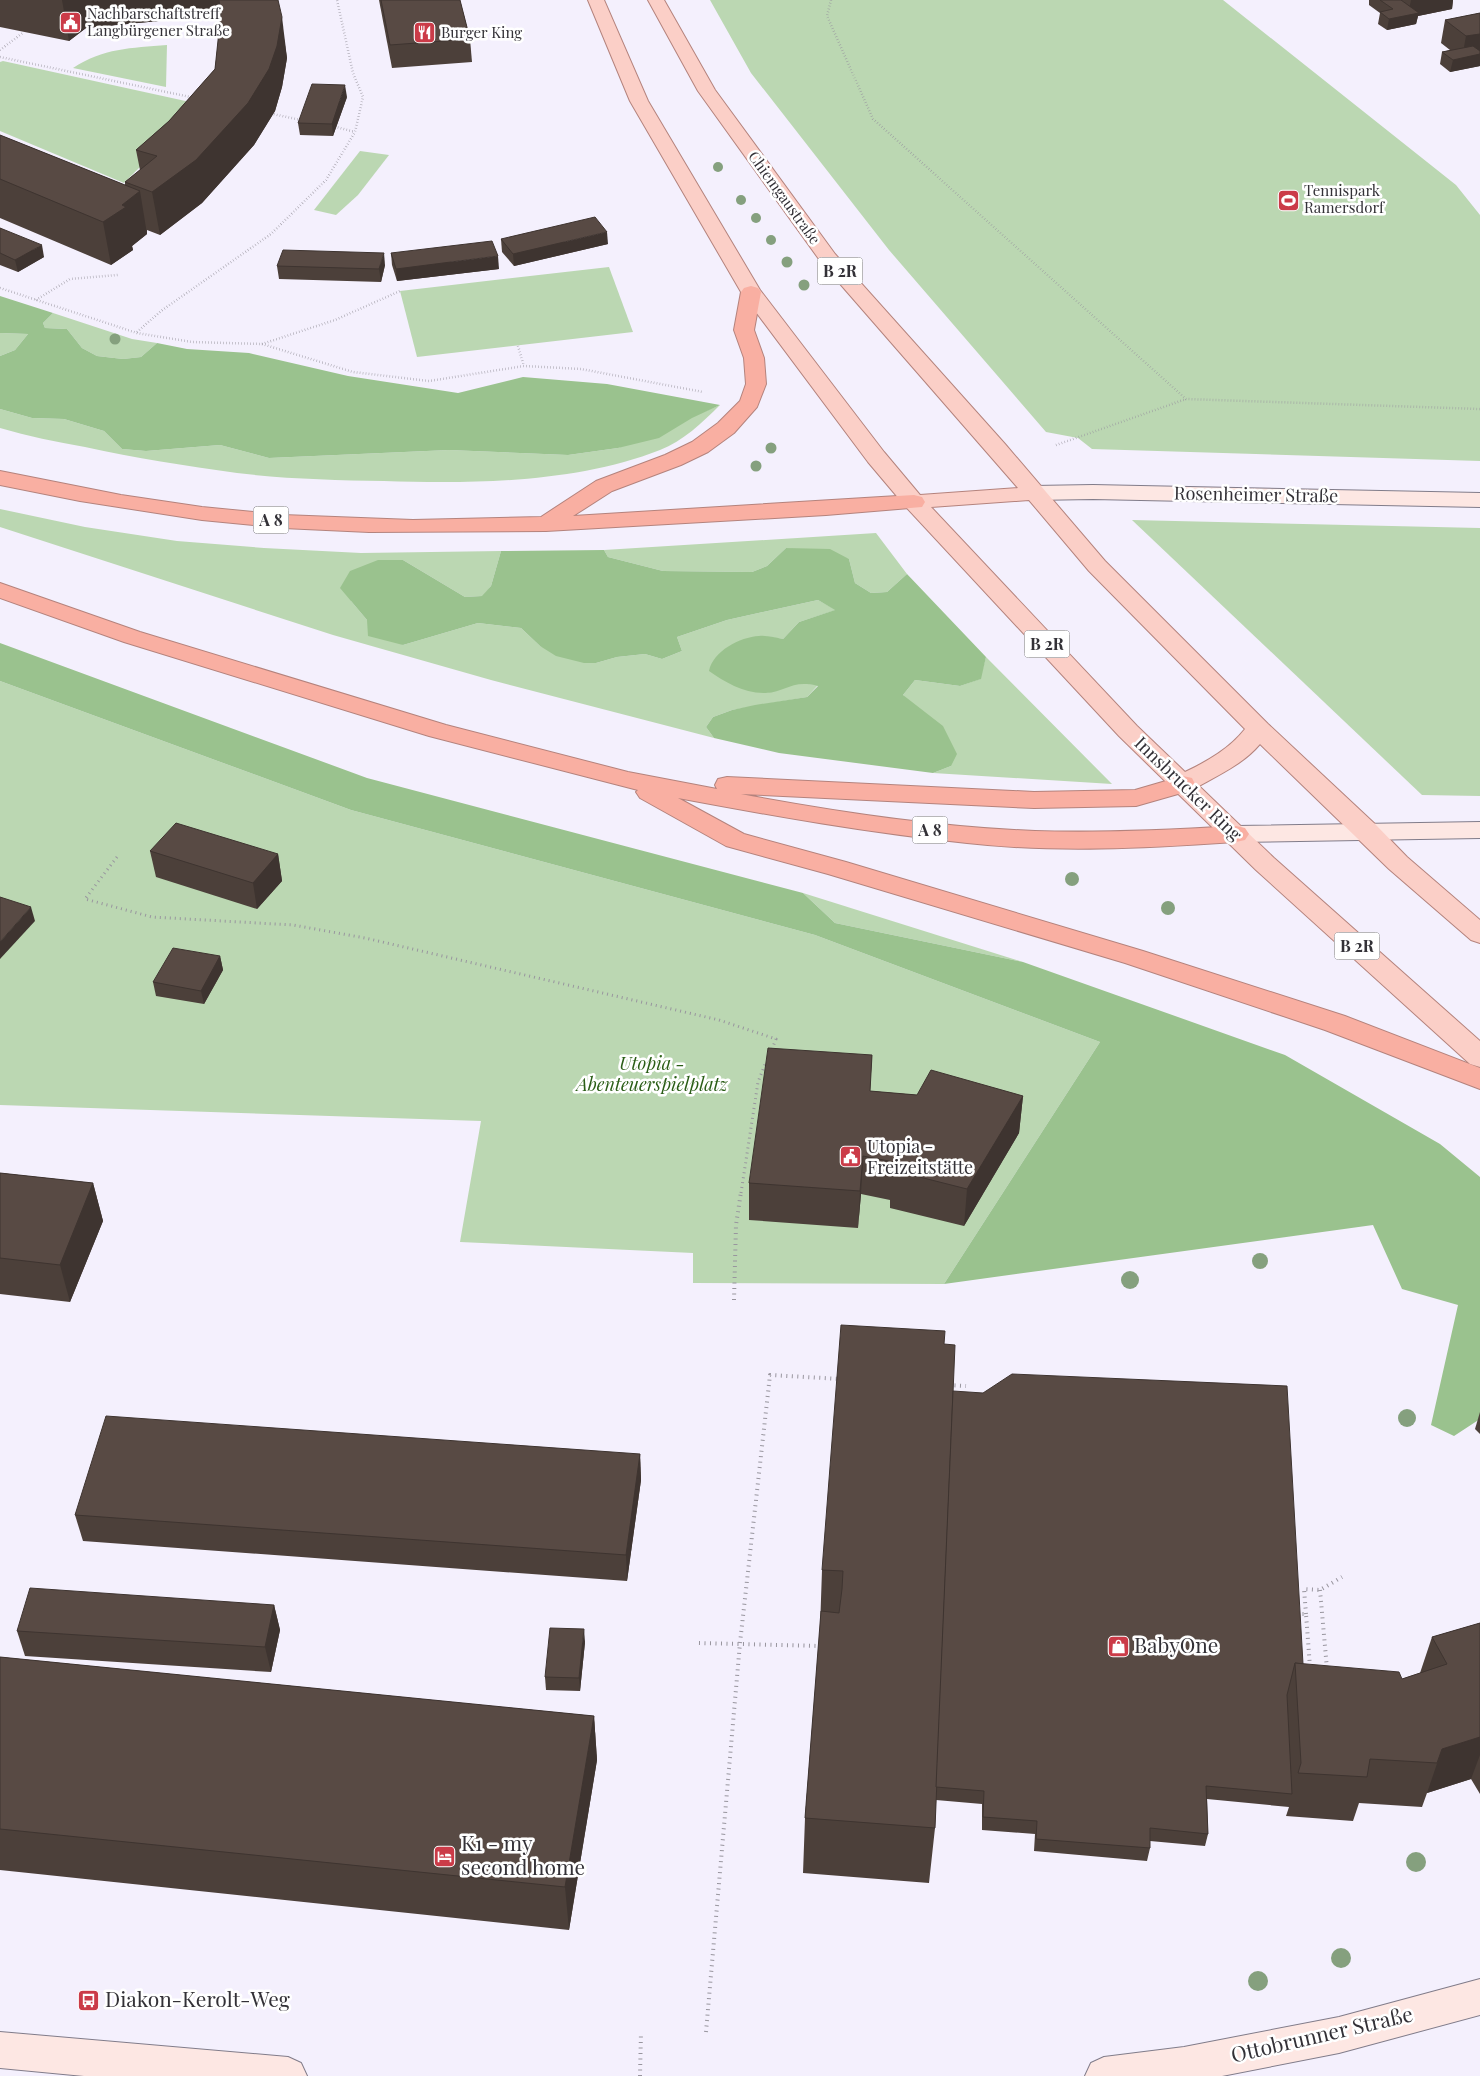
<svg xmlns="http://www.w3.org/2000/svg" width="1480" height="2076" font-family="'Playfair Display',serif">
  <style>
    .green { fill: #bbd7b2 }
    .forest { fill: #9ac28e }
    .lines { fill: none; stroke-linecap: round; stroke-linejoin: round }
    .secondary-casing { stroke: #817c8a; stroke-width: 2 }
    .primary-casing { stroke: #b4837d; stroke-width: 2 }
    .highway-casing { stroke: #b4837d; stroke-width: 2 }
    .path-far2 { stroke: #98959e; stroke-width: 2.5; stroke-dasharray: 0.5 2.5; stroke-linecap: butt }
    .path-far1 { stroke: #98959e; stroke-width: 3; stroke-dasharray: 1 4; stroke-linecap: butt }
    .path { stroke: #98959e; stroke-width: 4; stroke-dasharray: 1 4.5; stroke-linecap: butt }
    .secondary { fill: #fde7e3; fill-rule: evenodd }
    .primary { fill: #fbcfc7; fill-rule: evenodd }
    .highway { fill: #f9afa2; fill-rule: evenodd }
    .tree { fill: #85a07e }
    .wall { fill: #4c403a }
    .shaded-wall { fill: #3e3430 }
    .building { fill: #584a44; stroke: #3e3430 }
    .labels { text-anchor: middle; stroke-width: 5; stroke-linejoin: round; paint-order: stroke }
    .far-poi-label { font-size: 15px; fill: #333137; stroke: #fff; text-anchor: start }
    .far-street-label { font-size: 15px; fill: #333137; stroke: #fff }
    .shield { fill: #fff; stroke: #706f73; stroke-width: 1 }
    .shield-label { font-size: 16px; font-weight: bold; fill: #333137 }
    .street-label { font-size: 18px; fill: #333137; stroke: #fff }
    .park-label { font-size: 18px; font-style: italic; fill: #2b5e17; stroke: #fff }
    .poi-label { font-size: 18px; fill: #333137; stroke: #fff; text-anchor: start }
    .near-poi-label { font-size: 21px; fill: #333137; stroke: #fff; text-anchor: start }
    .near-street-label { font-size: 21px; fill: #333137; stroke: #fff }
  </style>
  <rect width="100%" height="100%" fill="#f4f0fd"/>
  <g class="green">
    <path d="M710,0H1223L1456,185L1480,215V461L1092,449L1078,438L1046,432L889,250L751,73Z"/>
    <path d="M167,45L166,87L73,68C103,48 131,48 167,45Z"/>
    <path d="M3,61L190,102L169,138L124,183L0,131V62Z"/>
    <path d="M360,151L389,155L358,195L336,215L314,210Z"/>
    <path d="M609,267L633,332L417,357L400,291Z"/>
    <path d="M53,313L132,339L157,343L141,357L123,359L97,356L82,348L67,329L45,328L43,323Z"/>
    <path d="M0,333L28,334L15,350L0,356Z"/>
    <path d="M720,405C702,423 683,441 660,450C576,483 473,484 384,481C335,480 286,479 237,473C186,466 135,458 85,447C56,442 28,436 0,428V409L32,418L64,419L104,431L122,449L146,451L220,445L269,458L449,450L568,455L618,448Z"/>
    <path d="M0,509L85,527L177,541L264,548L361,553L501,551L491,586L483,596L465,597L403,560L351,601L367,620L403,645L478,623L521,628L540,646L596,663L617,657L645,654L662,659L682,651L677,637L727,620L818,600L836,610L799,622L783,639L760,636L766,693L798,683L818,685L807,697L732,710L713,717L706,727L714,738L491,680L333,635L0,527Z"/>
    <path d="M1132,520L1480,528V796L1422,795Z"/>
    <path d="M876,533L907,574L887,592L871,593L855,583L849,559L786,548L767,566L752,572L663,571L608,557L604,550Z"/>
    <path d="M986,657L1112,784L933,773L951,766L903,695L915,680L960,686L980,679Z"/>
    <path d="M0,681L351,810L815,935L1100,1042L944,1284L693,1283V1253L460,1242L481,1121L0,1105Z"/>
    <path d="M803,893L1023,962L835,923Z"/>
  </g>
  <g class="forest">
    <path d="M0,296L53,313L43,323L45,328L67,329L82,348L97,356L123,359L141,357L157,343L187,349L249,353L348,376L458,393L523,377L607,384L720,405L692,418L659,438L618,448L568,455L449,450L269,458L220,445L146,451L122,449L104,431L64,419L32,418L0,409V356L15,350L28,334L0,333Z"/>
    <path d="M786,548L830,549L849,559L855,583L871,593L887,592L907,574L986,657L981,679L960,686L915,680L903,695L943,726L957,754L951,766L933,773L779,753L714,738L706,727L713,717L732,710L755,705L807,697L818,686C792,679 786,692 766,693C744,694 725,682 709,671C713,651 740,637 759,636C767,635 776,638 783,639L799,622L835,610L818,600L727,620L677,637L682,651L662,659L645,654L617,657L596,663H584L556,656L540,646L521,628L478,623L403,645L368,636L367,620L340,588L350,571L378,560H403L465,597L482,596L491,586L501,551L604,550L608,557L663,571L752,572L767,566Z"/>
    <path d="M0,643L367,778L803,893L835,923L1023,962L1285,1055L1440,1144L1480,1177V1419L1454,1436L1431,1425L1458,1305L1402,1289L1373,1225L944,1284L1100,1042L815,935L351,810L0,681Z"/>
  </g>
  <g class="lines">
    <defs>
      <g id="secondary">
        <path d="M1093,485L1480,493V507L1093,499L1033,500L1025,498L1022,493L1025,488L1033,486Z"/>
        <path d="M1480,822V838L1236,842L1227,840L1223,834L1227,828L1236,826Z"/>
        <path d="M1480,1979V2015L1339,2053L1222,2076H1085L1091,2063L1104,2057L1184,2047L1339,2017Z"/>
        <path d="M0,2032L288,2057L301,2063L307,2076H84L0,2068Z"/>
      </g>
      <path id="primary" d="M588,0H604L648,101L760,290L884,452L920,495L1018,488L821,262L698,91L648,0H664L715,90L835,254L1005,444L1105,561L1268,724L1376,825L1407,857L1480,920V943L1471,940L1389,869L1260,744C1244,763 1221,774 1199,786L1274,858L1480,1041V1067L1470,1064L1256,870L1119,736L906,507L868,462L741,292L630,101ZM1029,500L1089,571L1245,729C1229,749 1208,761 1185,772L1137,726L931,507Z"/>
      <g id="highway">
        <path d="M751,286L758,288L761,292L754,330L764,358L766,384L757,407L734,433L708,452L681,465L612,491L573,516L914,495L922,497L925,502L922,507L826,515L546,531L369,532L283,528L202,520L80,501L0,485V471L121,495L202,507L283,515L413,520L541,517L596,481L665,455L692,442L718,423L740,401L746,384L744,358L734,330L741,292L744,288Z"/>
        <path d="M0,583L140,632L446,725L628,772L717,789L715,785L718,779L727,777L1034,792L1135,790L1183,776L1192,778L1195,784L1192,790L1136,806L1034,808L741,794C836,812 939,827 1035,831C1102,833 1169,830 1236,826L1245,828L1249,834L1245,840L1236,842C1147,848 1056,853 967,843C870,833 774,816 678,798L744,834L846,862L1143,951L1345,1016L1480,1068V1089L1325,1030L1125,963L828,874L726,846L640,798L636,792L638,790L429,736L124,642L0,598Z"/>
      </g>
    </defs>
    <use href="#secondary" class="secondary-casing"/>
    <use href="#primary" class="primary-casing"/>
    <use href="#highway" class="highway-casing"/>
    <g class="path-far2">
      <path d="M831,0L827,16L873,119L1186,399L1480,409"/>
      <path d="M0,50L24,32"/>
      <path d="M0,57L195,98"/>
      <path d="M268,113L301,120"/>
      <path d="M332,126L355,132"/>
      <path d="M0,288L137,333L192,342L262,344L353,372L429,381L524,366L581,369L703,392"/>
      <path d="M36,300L70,279L118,275"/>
      <path d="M137,332L161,311L271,234L326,180L355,132L363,97L353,73L337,0"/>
      <path d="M262,344L335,320L400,291"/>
      <path d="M518,346L524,366"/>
      <path d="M1056,445L1186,399"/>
    </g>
    <g class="path-far1">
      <path d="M117,857L85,899L152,917L293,925L365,938L719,1020L776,1039L771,1052"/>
      <path d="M741,1193L758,1082L766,1062"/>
    </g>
    <g class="path">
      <path d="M734,1300L736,1225L741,1192"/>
      <path d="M949,1385L966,1386"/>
      <path d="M1320,1590L1327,1669"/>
      <path d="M1297,1614H1306L1310,1667"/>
      <path d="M1306,1614L1304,1589L1320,1590L1342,1577"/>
      <path d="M699,1643L820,1646"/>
      <path d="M706,2032L740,1643L770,1375L841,1379"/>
      <path d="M640,2076L641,2032"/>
    </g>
    <use href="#secondary" class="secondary"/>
    <use href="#primary" class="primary"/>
    <use href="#highway" class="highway"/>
  </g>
  <g class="tree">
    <circle cx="718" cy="167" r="5"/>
    <circle cx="741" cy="200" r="5"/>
    <circle cx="756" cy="218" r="5"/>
    <circle cx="771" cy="240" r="5"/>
    <circle cx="787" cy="262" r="5.5"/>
    <circle cx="804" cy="285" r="5.5"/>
    <circle cx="115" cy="339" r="5.5"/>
    <circle cx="771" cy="448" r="5.5"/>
    <circle cx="756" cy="466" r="5.5"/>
    <circle cx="1072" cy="879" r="7"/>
    <circle cx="1168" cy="908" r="7"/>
    <circle cx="1260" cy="1261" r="8"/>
    <circle cx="1130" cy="1280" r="9"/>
    <circle cx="1407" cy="1418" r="9"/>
    <circle cx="1416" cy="1862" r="10"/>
    <circle cx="1341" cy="1958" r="10"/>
    <circle cx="1258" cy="1981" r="10"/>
  </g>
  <g class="wall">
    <path d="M0,0H278L287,58L282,87L275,111L254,145L202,203L160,235L147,230V234L132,246L133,250L111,265L0,218V135L125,185V182L140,170L136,150L169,121L215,69L221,15L86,28L69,41L0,27Z"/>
    <path d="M379,0H460L470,39L472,62L392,68Z"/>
    <path d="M1369,0H1453L1452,9L1418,16L1416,24L1387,30L1378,24L1380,13L1369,5Z"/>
    <path d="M1480,13V66L1450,72L1440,64L1442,52L1450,50L1441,43L1445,20Z"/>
    <path d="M347,97L333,136L300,135L298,123Z"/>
    <path d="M0,228L44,257L18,272L0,265Z"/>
    <path d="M501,239L608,244L514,266L502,252Z"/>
    <path d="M391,253L499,269L397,281L392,265Z"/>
    <path d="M385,265L381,282L279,279L277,266Z"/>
    <path d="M150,851L278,854L282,881L257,909L156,877Z"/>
    <path d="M220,956L223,970L204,1004L156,996L153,982Z"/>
    <path d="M872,1055L870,1091L917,1095L1023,1096L1019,1133L964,1226L890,1208V1200L861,1194L858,1228L749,1220V1183Z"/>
    <path d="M0,1173L93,1183L103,1221L70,1302L0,1294Z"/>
    <path d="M944,1344L953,1391L1303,1664L1402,1679L1420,1673L1432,1637L1480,1623V1794L1471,1779L1427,1793L1422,1807L1359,1803L1353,1821L1286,1816L1289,1807L1207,1799L1208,1834L1205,1846L1150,1841V1848L1147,1861L1034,1851L1035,1834L982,1830V1804L936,1800L935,1828L929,1883L803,1873L805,1818L820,1628L822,1570Z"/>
    <path d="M1480,1412V1434L1475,1429Z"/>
    <path d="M640,1454L641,1480L627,1581L83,1541L75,1515Z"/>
    <path d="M274,1605L280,1630L271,1672L25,1656L17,1631Z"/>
    <path d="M585,1642L580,1691L546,1690L545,1677Z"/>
    <path d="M0,1657L594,1716L597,1760L569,1930L0,1870Z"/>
  </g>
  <g class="shaded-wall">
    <path d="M62,0H219L221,15L86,28L69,41Z"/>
    <path d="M1411,0H1453L1452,9L1418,16L1416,24L1387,30L1389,19L1408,15Z"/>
    <path d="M282,17L287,58L282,87L275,111L254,145L202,203L160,235L152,192Z"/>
    <path d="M1480,24V66L1450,72L1453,60L1462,58L1466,36Z"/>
    <path d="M345,85L347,97L333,136L332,124Z"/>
    <path d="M140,191L147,234L132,246L133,250L111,265L103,222L122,205Z"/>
    <path d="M607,232L608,244L514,266L513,254Z"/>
    <path d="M42,245L44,257L18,272L15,260Z"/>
    <path d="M384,253L385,265L381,282L379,269Z"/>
    <path d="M498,256L499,269L397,281L396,269Z"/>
    <path d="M278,854L282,881L257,909L253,883Z"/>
    <path d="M31,907L35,921L0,959V942Z"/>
    <path d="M220,956L223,970L204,1004L201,991Z"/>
    <path d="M1023,1096L1019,1133L964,1226L967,1189Z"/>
    <path d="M863,1156L861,1194L858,1228L860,1191Z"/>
    <path d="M93,1183L103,1221L70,1302L60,1265Z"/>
    <path d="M640,1454L641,1480L627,1581L626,1555Z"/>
    <path d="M274,1605L280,1630L271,1672L265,1647Z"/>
    <path d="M584,1629L585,1642L580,1691L579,1678Z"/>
    <path d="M594,1716L597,1760L569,1930L565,1887Z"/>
    <path d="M1480,1737V1755L1471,1779L1427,1793L1442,1749Z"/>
  </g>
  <g class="building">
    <path d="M219,0H278L282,17L277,46L269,69L248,103L196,160L152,192L125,182L157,156L136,150L169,121L215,69L221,12Z"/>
    <path d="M381,0H460L470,39L390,45Z"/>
    <path d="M1380,0H1401L1419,13L1389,19L1380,12L1393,9Z"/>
    <path d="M1480,13V34L1466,36L1445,20Z"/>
    <path d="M1473,46L1480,51V54L1453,60L1442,52Z"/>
    <path d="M312,84L345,85L332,124L298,123Z"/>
    <path d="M0,135L140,191L122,205L126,207L103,222L0,179Z"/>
    <path d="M595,217L607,232L513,254L501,239Z"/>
    <path d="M0,228L42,245L15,260L0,253Z"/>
    <path d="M492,241L498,256L396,269L391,253Z"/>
    <path d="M283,250L384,253L379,269L277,266Z"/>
    <path d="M176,823L278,854L253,883L150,851Z"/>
    <path d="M0,897L31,907L0,942Z"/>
    <path d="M173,948L220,956L201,991L153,982Z"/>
    <path d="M768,1048L872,1055L870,1091L917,1095L931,1070L1023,1096L967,1189L892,1170L899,1163L863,1156L860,1191L749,1183Z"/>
    <path d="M0,1173L93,1183L60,1265L0,1258Z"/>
    <path d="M841,1325L945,1331L944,1344L955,1345L935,1828L805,1818L821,1611L839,1613L842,1589L843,1571L822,1570Z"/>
    <path d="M1012,1374L1287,1386L1303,1664L1295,1663L1287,1695L1292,1794L1206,1786L1208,1834L1150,1828V1848L1036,1839L1037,1821L983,1817L984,1791L936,1787L953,1391L983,1393Z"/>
    <path d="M106,1416L640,1454L626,1555L75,1515Z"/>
    <path d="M30,1588L274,1605L265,1647L17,1631Z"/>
    <path d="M1480,1623V1737L1442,1749L1437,1763L1370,1759L1367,1777L1298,1773L1301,1763L1295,1663L1399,1672L1402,1679L1447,1664L1432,1637Z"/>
    <path d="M550,1628L584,1629L579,1678L545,1677Z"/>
    <path d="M0,1657L594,1716L565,1887L0,1829Z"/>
  </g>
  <defs>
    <symbol id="civic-square" viewBox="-11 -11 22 22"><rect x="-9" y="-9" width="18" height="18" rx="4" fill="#cb3b48" stroke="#fff"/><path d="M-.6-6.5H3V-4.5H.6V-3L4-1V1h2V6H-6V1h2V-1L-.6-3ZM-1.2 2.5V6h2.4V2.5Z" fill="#fff"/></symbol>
    <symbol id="restaurant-square" viewBox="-11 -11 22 22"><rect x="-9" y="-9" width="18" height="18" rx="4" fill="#cb3b48" stroke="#fff"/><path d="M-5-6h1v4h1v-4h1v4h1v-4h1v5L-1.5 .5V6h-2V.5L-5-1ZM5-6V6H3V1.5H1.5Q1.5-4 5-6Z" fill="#fff"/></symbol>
    <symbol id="stadium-square" viewBox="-11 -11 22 22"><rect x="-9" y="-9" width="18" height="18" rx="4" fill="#cb3b48" stroke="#fff"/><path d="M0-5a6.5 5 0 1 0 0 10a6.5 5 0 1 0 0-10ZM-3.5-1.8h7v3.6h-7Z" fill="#fff"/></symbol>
    <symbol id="shop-square" viewBox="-11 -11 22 22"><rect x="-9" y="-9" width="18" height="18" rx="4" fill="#cb3b48" stroke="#fff"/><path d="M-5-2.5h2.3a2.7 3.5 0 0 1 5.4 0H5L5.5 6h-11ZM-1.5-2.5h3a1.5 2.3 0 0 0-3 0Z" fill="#fff"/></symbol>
    <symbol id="hotel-square" viewBox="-11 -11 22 22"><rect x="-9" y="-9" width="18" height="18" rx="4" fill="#cb3b48" stroke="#fff"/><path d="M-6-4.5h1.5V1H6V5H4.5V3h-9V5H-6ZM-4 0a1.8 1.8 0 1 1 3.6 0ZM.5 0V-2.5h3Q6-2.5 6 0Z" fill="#fff"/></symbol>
    <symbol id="bus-square" viewBox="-11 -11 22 22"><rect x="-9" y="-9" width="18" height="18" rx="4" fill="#cb3b48" stroke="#fff"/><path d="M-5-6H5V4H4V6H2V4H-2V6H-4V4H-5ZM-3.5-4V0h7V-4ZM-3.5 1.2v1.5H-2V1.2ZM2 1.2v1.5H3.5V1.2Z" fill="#fff"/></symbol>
  </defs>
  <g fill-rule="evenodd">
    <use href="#civic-square" x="58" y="10" width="25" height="25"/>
    <use href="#restaurant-square" x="412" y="20" width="25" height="25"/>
    <use href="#stadium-square" x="1276" y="188" width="25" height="25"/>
    <use href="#civic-square" x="838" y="1144" width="25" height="25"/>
    <use href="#shop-square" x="1106" y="1634" width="25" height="25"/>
    <use href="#hotel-square" x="432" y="1844" width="25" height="25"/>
    <use href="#bus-square" x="76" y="1988" width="25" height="25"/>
  </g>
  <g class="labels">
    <g class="far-poi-label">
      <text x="87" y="19">Nachbarschaftstreff<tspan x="87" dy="17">Langbürgener Straße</tspan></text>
      <text x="441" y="38">Burger King</text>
      <text x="1304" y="196">Tennispark<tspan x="1304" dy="17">Ramersdorf</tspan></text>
    </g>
    <g class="far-street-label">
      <text transform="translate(784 198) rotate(54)" y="5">Chiemgaustraße</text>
    </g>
    <g class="shield">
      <rect x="817.5" y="257.5" width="45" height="27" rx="4"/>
      <rect x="253.5" y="506.5" width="35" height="27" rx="4"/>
      <rect x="1024.5" y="630.5" width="45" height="27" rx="4"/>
      <rect x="912.5" y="816.5" width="35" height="27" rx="4"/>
      <rect x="1334.5" y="932.5" width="45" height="27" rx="4"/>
    </g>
    <g class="shield-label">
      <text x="840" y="277">B 2R</text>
      <text x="271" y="526">A 8</text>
      <text x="1047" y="650">B 2R</text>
      <text x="930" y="836">A 8</text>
      <text x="1357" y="952">B 2R</text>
    </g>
    <g class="street-label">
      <text transform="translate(1256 495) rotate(1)" y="6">Rosenheimer Straße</text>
      <text transform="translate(1188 789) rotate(44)" y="6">Innsbrucker Ring</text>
    </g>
    <g class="park-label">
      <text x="652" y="1070">Utopia -<tspan x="652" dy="21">Abenteuerspielplatz</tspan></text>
    </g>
    <g class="poi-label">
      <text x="867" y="1153">Utopia -<tspan x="867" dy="21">Freizeitstätte</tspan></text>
    </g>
    <g class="near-poi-label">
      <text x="1134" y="1653">BabyOne</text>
      <text x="461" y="1851">K1 - my<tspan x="461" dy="24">second home</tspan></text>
      <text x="105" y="2007">Diakon-Kerolt-Weg</text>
    </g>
    <g class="near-street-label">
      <text transform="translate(1322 2035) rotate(-13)" y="7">Ottobrunner Straße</text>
    </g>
  </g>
</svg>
